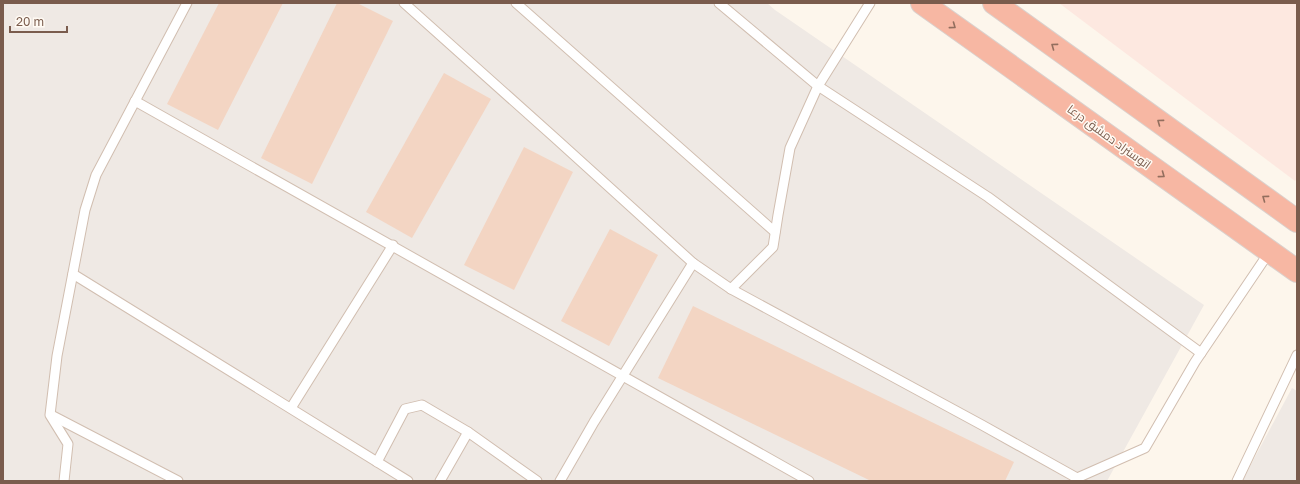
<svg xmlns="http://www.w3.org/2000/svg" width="1300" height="484" font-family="'Golos Text',Cairo,sans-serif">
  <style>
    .commercial { fill: #fde8e0 }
    .industrial { fill: #efe9e4 }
    .building { fill: #f3d5c3 }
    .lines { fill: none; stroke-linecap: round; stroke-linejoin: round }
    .lane-casing { stroke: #d1beb0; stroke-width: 11 }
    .highway-casing { stroke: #dad1cd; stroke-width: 24 }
    .lane { stroke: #fff; stroke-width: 9 }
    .highway { stroke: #f7b7a3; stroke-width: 22 }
    .oneway { stroke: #936e5e }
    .labels { text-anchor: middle; stroke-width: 3; stroke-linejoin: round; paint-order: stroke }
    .street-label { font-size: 12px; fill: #7a5c4d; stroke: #fffaf3 }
  </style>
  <rect width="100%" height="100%" fill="#fdf6ec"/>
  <path class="commercial" d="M1059,3H1297V178L1295,181Z"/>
  <g class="industrial">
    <path d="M3,3H767L775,10L1204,305L1107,481H3Z"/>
    <path d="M1292,388L1297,391V481H1242Z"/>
  </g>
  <g class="building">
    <path d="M219,3H283L218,130L167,104Z"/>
    <path d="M337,3H357L393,21L312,184L261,158Z"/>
    <path d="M444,73L491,99L412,238L366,212Z"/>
    <path d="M524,147L573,172L514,290L464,265Z"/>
    <path d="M610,229L658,255L609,346L561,321Z"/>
    <path d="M693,306L1014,462L1005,481H871L658,378Z"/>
  </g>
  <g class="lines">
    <defs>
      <g id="lane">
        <path d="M404,3L555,138L693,263L731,289L982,425L1077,478"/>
        <path d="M516,3L775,232"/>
        <path d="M719,3L818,86L988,197L1201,353"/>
        <path d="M135,101L809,481"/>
        <path d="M73,274L408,481"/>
        <path d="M731,289L773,247L778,215L790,148L818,86L870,3"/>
        <path d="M291,408L393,245"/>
        <path d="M51,415L178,481"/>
        <path d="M377,462L405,409L422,405L468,432"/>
        <path d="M64,481L68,444L50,415L57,356L85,210L96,175L187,3"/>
        <path d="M440,481L468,432L537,481"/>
        <path d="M560,481L594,422L693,263"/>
        <path d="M1075,481L1077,478L1145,448L1195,362L1270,251"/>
        <path d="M1237,481L1297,355"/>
      </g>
      <g id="highway">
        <path d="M922,3L1297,271"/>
        <path d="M994,3L1297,221"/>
      </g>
    </defs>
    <use href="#lane" class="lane-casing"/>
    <use href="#highway" class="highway-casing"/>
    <use href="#lane" class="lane"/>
    <use href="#highway" class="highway"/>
  </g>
  <defs><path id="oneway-chevron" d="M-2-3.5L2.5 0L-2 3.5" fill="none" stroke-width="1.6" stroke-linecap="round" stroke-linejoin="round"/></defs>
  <g class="oneway">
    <use href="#oneway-chevron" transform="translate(953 26) rotate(36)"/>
    <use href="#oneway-chevron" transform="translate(1054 46) rotate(-144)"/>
    <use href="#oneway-chevron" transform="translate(1160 122) rotate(-144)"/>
    <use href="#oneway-chevron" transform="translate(1162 175) rotate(36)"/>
    <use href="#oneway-chevron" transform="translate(1265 198) rotate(-144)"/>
  </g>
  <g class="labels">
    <g class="street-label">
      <text transform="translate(1109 137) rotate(36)" y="4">اتوستراد دمشق درعا</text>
    </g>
  </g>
  <rect width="1300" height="484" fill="none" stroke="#7a5c4d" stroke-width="8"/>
  <path d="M10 26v6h57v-6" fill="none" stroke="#7a5c4d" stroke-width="2"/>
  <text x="16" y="26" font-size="12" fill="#7a5c4d" stroke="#fffaf3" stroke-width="3" paint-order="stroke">20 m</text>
</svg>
